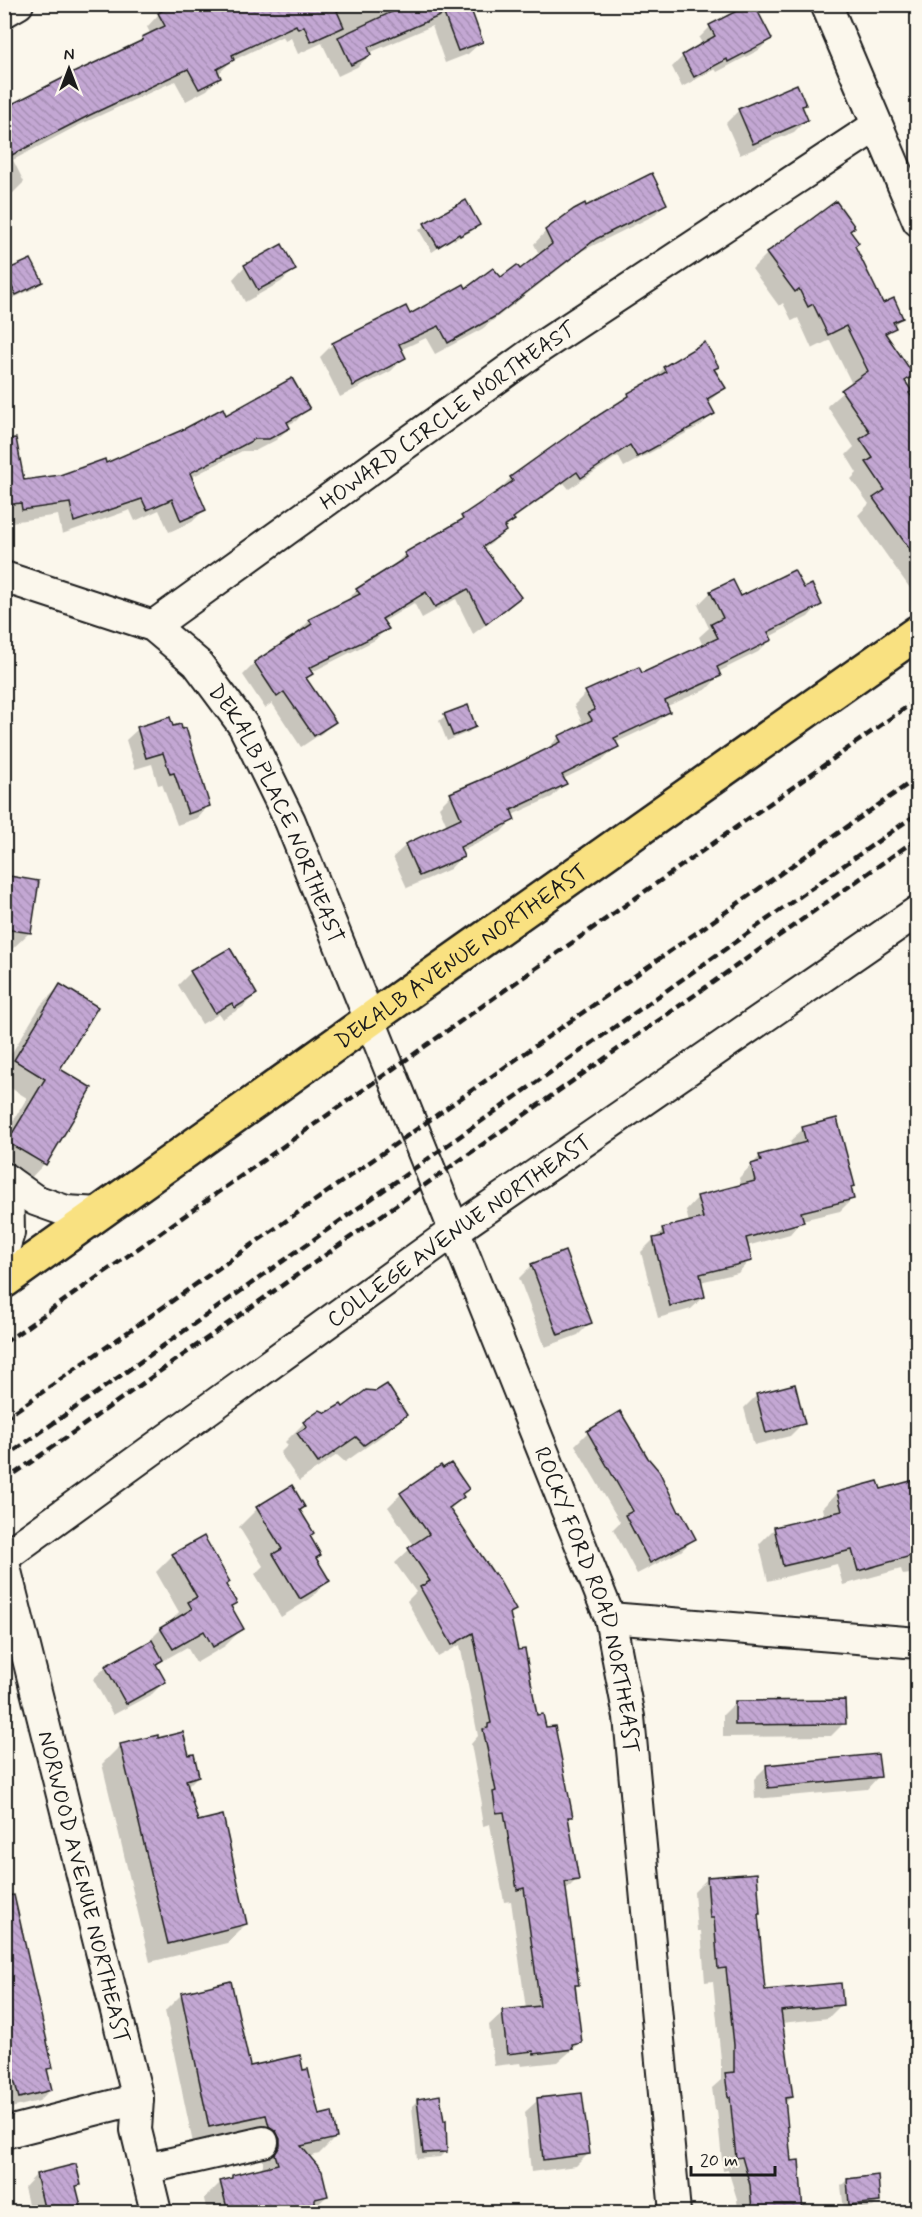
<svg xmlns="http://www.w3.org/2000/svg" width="922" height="2217" font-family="Mynerve,sans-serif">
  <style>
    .shadow { fill: #0003 }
    .building { fill: url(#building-back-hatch); stroke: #1c1c1c; stroke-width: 1.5 }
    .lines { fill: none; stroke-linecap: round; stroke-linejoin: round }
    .minor-casing { stroke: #1c1c1c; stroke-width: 34 }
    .major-casing { stroke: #1c1c1c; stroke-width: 38 }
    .minor { stroke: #fbf7ec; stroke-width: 30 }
    .major { stroke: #f9e181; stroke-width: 33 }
    .rail { stroke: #1c1c1c; stroke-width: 4.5; stroke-dasharray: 9 4.5; stroke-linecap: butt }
    .labels { text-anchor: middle; stroke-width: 5; stroke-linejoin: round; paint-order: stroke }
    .street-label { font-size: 22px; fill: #1c1c1c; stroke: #fbf7ec }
  </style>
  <defs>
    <pattern id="building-back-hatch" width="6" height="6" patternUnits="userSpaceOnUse" patternTransform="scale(1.5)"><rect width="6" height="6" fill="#c3a7d3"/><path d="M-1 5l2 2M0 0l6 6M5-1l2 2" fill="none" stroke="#a78fb5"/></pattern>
  </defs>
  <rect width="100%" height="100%" fill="#fbf7ec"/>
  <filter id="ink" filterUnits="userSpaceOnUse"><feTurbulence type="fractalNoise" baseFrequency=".0167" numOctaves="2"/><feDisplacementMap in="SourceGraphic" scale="12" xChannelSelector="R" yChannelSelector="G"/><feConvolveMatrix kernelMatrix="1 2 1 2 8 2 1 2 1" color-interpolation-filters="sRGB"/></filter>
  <g filter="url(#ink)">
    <g class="shadow">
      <path d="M177,4H467L481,42L468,54L445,63L432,26L369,53L370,55L357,67L338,76L322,43L298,54L291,38L285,41L283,36L232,61L218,74L219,77L207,90L186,101L175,81L75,127L13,160L24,182L11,195L4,199V109L136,45L143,38L151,35L147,27L159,14Z"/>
      <path d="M865,4H881L867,9Z"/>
      <path d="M710,27L770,39L759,50L717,72L715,69L682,87L672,67L683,56L703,45L699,38Z"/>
      <path d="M918,45V85H916L910,53Z"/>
      <path d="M804,105L801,108L806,120L794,132L740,155L726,123L739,110Z"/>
      <path d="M665,204L653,216L582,251L482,329L435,354L426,338L400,350L404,358L391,371L340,397L320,357L333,344L409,316L466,290L501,280L519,271L540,256L534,244L546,231L585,208Z"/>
      <path d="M425,225H478L472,231L454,240L453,238L432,252L419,230Z"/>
      <path d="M848,232L853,247L883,305L901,317L886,336L912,375L904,382L908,393L918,408V588L912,591L858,515L869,504L851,479L857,473L846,455L854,447L827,406L852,384L830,340L812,349L798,318L792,321L783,303L779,306L752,269L767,254Z"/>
      <path d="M245,266L294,270L281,282L245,302L233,279Z"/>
      <path d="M5,273L41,282L35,288L9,300L4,290Z"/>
      <path d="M717,366L713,371L724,388L707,403L713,414L701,425L624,467L618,456L569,489L564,483L512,520L492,543L482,550L519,597L507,609L473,634L456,599L422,618L414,603L383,622L387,628L375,640L310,673L305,680L334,721L322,733L301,747L272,703L265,708L243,675L255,663L299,634L298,632L310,620L345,602L357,590L393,566L405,554L453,527L462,518L500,492L499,490L511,478L621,403L629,395L652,380L664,368Z"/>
      <path d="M308,408L296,421L287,425L289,428L276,440L255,451H242L190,478L204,510L192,522L169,532L159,510L135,521L130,510L62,534L58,515L11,522L9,514H4V473L22,482L60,476L105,465L226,417Z"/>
      <path d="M803,590L820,604L808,617L769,637L770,640L758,652L718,672L719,676L707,689L665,707L668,712L655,724L615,743L617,747L604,759L563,779L565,784L552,797L512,815L513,819L501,832L460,852L462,856L450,869L407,888L393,857L406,845L447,826L439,807L451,795L507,771L546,750L559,737L577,728L582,722L574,705L586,693L641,675L703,646L699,637L709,628L698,605L711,592L740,598Z"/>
      <path d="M445,716L475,726L469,732L447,741L439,721Z"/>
      <path d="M169,719L208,806L197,818L177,825L162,784L158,785L152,764L135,769L126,740L138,729Z"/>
      <path d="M4,877L29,933L10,951L4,950Z"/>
      <path d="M191,972L255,994L243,1007L222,1019L219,1014L202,1024L178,985Z"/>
      <path d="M60,986L58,1070L44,1164L26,1183L4,1170V1136L27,1098L4,1084V1066L41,1005Z"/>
      <path d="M803,1129L853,1186L850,1189L852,1199L840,1211L802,1220L790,1234L747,1246L750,1260L738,1273L700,1282L704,1297L691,1309L658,1318L641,1252L663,1230L689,1223L686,1210L698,1197L741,1187L739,1178L760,1156L792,1148L790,1141Z"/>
      <path d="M564,1253L591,1322L578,1335L545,1347L519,1278L531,1266Z"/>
      <path d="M757,1395L803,1423L790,1436L754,1445L744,1408Z"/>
      <path d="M342,1409L405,1414L386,1433L345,1462L337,1455L299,1481L280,1453L288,1445L285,1442L304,1423L320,1412L326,1415Z"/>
      <path d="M588,1432L679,1514L694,1539L681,1551L637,1574L613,1529L620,1522L575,1445Z"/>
      <path d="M918,1481V1573L903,1575L901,1569L843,1585L837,1564L768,1581L759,1544L775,1528L824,1517L822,1508L837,1493L880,1491Z"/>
      <path d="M467,1489L461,1495L462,1497L449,1511L514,1609L509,1614L517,1652L536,1716L571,1816L567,1820L577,1879L565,1891L577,1984L574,1987L580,2043L558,2062L521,2066L520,2063L494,2066L489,2025L503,2012L526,2009L511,1901L504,1902L490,1824L483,1826L480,1807L482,1804L471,1744L478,1736L460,1645L438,1657L407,1601L416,1592L395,1563L414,1545L388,1507L401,1494Z"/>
      <path d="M257,1509L299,1511L315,1559L328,1581L310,1599L281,1617L255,1574L263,1566L239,1527Z"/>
      <path d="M173,1555L225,1585L235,1603L230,1608L242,1629L225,1646L196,1663L187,1647L159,1663L156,1666L164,1682L152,1694L113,1715L93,1679L106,1667L145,1645L161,1629L173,1622L172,1620L179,1612L156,1572Z"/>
      <path d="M735,1703L844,1723L831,1736L723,1737V1715Z"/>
      <path d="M157,1739L198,1776L187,1787L197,1823L246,1924L227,1943L150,1962L102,1764L121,1745Z"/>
      <path d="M918,1754V1820L912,1760Z"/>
      <path d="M766,1767L879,1776L867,1789L755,1799L754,1779Z"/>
      <path d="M4,1870L8,1883L4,1886Z"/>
      <path d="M708,1878L756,1916L763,1992L842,2004L828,2018L781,2023L791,2097L784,2104L790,2162H797L802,2212H738L737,2199L728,2170L723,2171L717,2110H715L712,2088L721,2080V2060L713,1981L705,1982L701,1931H697L694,1892Z"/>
      <path d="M4,1892L51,2067L46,2072L51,2089L39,2101L7,2109L4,2099Z"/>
      <path d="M182,1994L249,2068L317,2117L335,2138L319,2154L308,2157L327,2196L310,2212H207L204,2199L221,2182L228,2181L232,2176L260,2170L263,2165V2155L193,2143L165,2011Z"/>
      <path d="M418,2100L446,2151L440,2157L417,2159L412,2106Z"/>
      <path d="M538,2100L588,2154L576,2166L531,2172L525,2112Z"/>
      <path d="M36,2175L79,2185L75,2189L80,2212H30L24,2188Z"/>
      <path d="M847,2180L879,2201L873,2207L844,2210L841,2186Z"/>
      <path d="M599,2203L600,2212H555L558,2209Z"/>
    </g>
    <g class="building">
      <path d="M174,4H349L337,11L344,27L311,42L304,26L298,29L296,25L232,55L234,60L217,69L221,78L199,89L188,69L90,115L4,159V108L71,74L143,40L142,37L165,26L158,13Z"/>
      <path d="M391,4H469L483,42L458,51L444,14L368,47L371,55L351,65L338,37L394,11Z"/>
      <path d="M750,4H754L772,39L728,62L727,59L694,77L682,55L715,36L709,25Z"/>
      <path d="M797,84L806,105L802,106L808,120L753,144L738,109Z"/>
      <path d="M652,173L667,204L596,239L496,316L448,343L439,326L399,344L406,358L353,386L332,343L406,306L410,314L464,284L466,288L493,268L501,277L517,265L520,269L552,244L545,230L574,209L585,203L586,206Z"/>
      <path d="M466,200L480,225L460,236L459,234L438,247L424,223Z"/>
      <path d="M836,201L855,227L850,231L859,243L855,246L883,303L894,298L903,318L893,322L896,328L885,333L914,375L905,381L912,391L909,393L918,405V561L873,498L885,490L866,462L873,458L860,439L870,432L841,390L868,371L846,326L828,335L813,304L808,307L799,289L795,292L766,253Z"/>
      <path d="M282,244L296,270L258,290L244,265Z"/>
      <path d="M31,259L43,282L16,295L4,271Z"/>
      <path d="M705,342L719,367L714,369L726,388L707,399L715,414L637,457L630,445L581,478L577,472L513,518L515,520L504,527L506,531L483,547L521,597L486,624L468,589L435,607L426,592L382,619L389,629L309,668L313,674L306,678L336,722L314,736L284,692L277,697L254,662L312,624L309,619L360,594L356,589L407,557L404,553L463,519L461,516L513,481L510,477L577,429L629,396L628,393L666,372L663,367Z"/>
      <path d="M292,378L310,409L287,422L290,428L269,439H255L190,473L206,510L181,521L172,499L147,510L142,499L74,522L70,503L22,510L21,503L4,505V439L16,438L24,480L60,475L105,459L106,463L182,430L223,408L226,415Z"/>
      <path d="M794,570L804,588L812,584L822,605L768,632L772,640L717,667L721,676L665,701L670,712L614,738L619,747L562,775L567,784L511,810L515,820L460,847L464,857L419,876L405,844L461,818L450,793L506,769L561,742L558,736L592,720L588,713L595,710L585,691L639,667L642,673L718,638L711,624L723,618L710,591L733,580L741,596Z"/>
      <path d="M468,705L476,727L453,736L444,714Z"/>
      <path d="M170,717L173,726L181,724L182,729L186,728L210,806L188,814L174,773L170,774L163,753L146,758L137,727Z"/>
      <path d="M4,875L39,881L31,933L4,929Z"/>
      <path d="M230,948L257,994L235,1008L232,1003L215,1013L190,971Z"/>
      <path d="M60,984L98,1007L60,1069L92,1088L46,1165L7,1142L45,1079L14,1060Z"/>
      <path d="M837,1118L855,1186L851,1187L854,1199L801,1212L804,1222L746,1238L752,1261L700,1274L705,1297L670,1306L653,1238L664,1236L662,1228L703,1218L697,1196L755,1181L751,1164L761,1161L759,1155L806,1142L802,1127Z"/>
      <path d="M565,1251L592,1323L558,1335L531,1264Z"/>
      <path d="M387,1384L407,1415L364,1445L356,1437L318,1463L297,1433L307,1427L303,1422L320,1410L326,1413L341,1404L343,1407L366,1390L376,1391Z"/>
      <path d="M795,1384L805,1424L766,1433L756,1394Z"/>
      <path d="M620,1411L648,1458L659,1471L679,1512L681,1511L696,1539L650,1563L625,1515L633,1511L587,1431Z"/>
      <path d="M451,1463L469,1489L462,1494L464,1497L449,1508L494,1574L495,1573L516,1610L510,1613L518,1650L525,1649L537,1715L543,1714L546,1727L555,1726L573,1817H568L579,1880L565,1882L579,1985H575L582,2043L572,2045L573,2049L534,2054L533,2051L507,2054L502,2010L540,2006L524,1888L517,1890L504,1812L496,1813L493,1792L496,1791L483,1729L488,1728V1724L491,1723L473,1633L452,1645L420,1587L430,1581L408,1548L429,1534L400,1493L441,1465L443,1468Z"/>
      <path d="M918,1479V1554L858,1571L852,1550L783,1566L774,1527L842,1511L837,1492L878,1481L881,1489Z"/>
      <path d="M292,1485L305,1507L300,1510L314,1533L310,1536L321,1555L316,1558L330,1581L300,1599L273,1554L282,1549L256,1507Z"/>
      <path d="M204,1536L230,1582L226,1585L237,1603L231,1606L244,1629L213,1647L204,1631L173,1649L160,1628L192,1609L188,1602L197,1597L172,1554Z"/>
      <path d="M152,1640L163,1660L156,1664L166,1682L126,1704L105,1666Z"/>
      <path d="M845,1700L846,1724L735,1725V1701Z"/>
      <path d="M183,1732L189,1755L194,1754L199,1776L186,1780L198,1821L223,1815L247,1924L168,1944L120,1744L158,1735V1738Z"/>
      <path d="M878,1754L881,1777L768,1788L766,1765Z"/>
      <path d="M757,1873L760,1914H758L765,1990L841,1983L843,2005L781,2011L793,2097L785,2098L791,2161L799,2160L803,2212H752L750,2185L742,2157L736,2158L730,2097H728L725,2073L734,2072V2045L726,1968L718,1969L714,1918H710L707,1877Z"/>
      <path d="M14,1895L53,2068L47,2069L52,2090L19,2098L4,2042V1896Z"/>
      <path d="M231,1981L250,2066L300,2055L303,2070L308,2069L319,2115L332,2112L337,2138L301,2146L322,2171L328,2196L315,2199V2203L275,2212H228L220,2181L232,2178V2175L278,2164L275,2154L280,2146V2139L276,2131L269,2126L266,2115L209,2127L181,1993Z"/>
      <path d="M582,2093L590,2154L543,2160L537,2098Z"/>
      <path d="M440,2095L444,2121L446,2120L447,2152L423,2153L417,2099Z"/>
      <path d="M76,2164L81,2185L76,2186L81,2206L45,2212L36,2174Z"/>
      <path d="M878,2175L880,2202L849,2205L847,2179Z"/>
    </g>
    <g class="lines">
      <defs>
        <g id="minor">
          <path d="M826,4L918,221"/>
          <path d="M4,12L18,4"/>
          <path id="s1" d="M4,577L153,626L197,663L243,725L290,821L610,1618L629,1717L675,2212"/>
          <path id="s2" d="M153,626L536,350L876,126"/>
          <path d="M4,1178L35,1200L66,1211L100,1213"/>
          <path d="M4,1249L9,1233L8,1181"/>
          <path id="s3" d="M4,1557L454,1231L918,911"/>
          <path id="s4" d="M4,1563L138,2099L136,2130L156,2212"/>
          <path d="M610,1618L918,1643"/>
          <path d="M4,2133L138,2099"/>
          <path d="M145,2169L263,2142"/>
        </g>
        <g id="major">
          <path id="s5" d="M4,1281L410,991L918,632"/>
        </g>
      </defs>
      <use href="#minor" class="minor-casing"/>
      <use href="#major" class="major-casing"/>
      <use href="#minor" class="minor"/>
      <use href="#major" class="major"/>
      <g class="rail">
        <path d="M4,1343L918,699"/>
        <path d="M4,1419L918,777"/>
        <path d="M4,1458L918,813"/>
        <path d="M4,1481L918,838"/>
      </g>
    </g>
  </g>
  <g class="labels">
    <g class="street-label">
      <text dy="8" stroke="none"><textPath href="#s2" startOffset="362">HOWARD CIRCLE NORTHEAST</textPath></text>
      <text dy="8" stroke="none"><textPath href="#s1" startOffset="386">DEKALB PLACE NORTHEAST</textPath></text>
      <text dy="8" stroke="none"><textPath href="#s5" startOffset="561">DEKALB AVENUE NORTHEAST</textPath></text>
      <text dy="8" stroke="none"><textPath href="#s3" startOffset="560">COLLEGE AVENUE NORTHEAST</textPath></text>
      <text dy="8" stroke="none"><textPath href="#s1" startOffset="1234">ROCKY FORD ROAD NORTHEAST</textPath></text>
      <text dy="8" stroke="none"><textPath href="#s4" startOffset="334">NORWOOD AVENUE NORTHEAST</textPath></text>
    </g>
  </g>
  <rect width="922" height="2217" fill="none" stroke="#fbf7ec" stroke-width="24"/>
  <rect x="12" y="12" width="898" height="2193" fill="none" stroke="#1c1c1c" stroke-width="2" filter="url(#ink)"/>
  <g transform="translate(69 69)" stroke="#fbf7ec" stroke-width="4.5" paint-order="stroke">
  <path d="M0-4.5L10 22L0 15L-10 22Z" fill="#1c1c1c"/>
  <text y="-9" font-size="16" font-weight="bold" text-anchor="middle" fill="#1c1c1c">N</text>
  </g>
  <path d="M691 2166v9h84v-9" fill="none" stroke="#1c1c1c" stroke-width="3"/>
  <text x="700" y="2166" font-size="18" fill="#1c1c1c" stroke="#fbf7ec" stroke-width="4.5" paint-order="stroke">20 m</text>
</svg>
